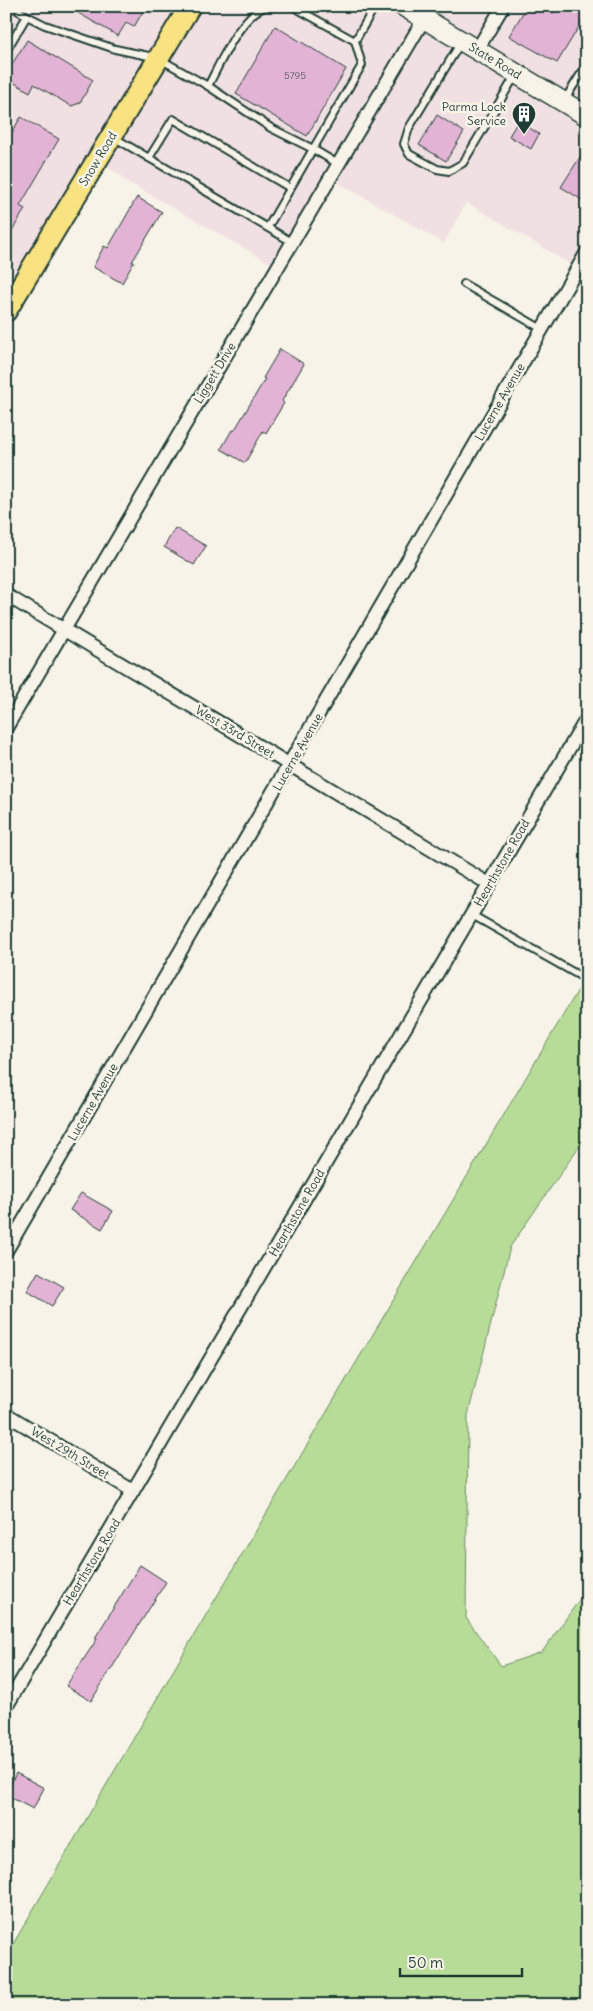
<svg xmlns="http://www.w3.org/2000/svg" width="593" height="2011" font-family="Delius,sans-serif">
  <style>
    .built { fill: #f1e0e2 }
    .green { fill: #b7dc97; stroke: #6b8c66 }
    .building { fill: #e2b3d5; stroke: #1f3d34 }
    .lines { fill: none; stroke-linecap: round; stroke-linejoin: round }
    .lane-casing { stroke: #1f3d34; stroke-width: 10 }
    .street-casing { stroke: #1f3d34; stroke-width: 16 }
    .secondary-casing { stroke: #1f3d34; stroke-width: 22 }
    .primary-casing { stroke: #1f3d34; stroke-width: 24 }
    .lane { stroke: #f7f3e8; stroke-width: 6 }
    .street { stroke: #f7f3e8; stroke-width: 12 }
    .secondary { stroke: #f7f3e8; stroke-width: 19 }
    .primary { stroke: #f8e281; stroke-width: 20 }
    .labels { text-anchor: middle; stroke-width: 5; stroke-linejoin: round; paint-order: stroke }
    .number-label { font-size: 10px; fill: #505a5c }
    .street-label { font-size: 12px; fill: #1f3d34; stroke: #f7f3e8 }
    .poi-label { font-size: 12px; fill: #1f3d34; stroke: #f7f3e8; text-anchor: end }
  </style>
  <rect width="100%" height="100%" fill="#f7f3e8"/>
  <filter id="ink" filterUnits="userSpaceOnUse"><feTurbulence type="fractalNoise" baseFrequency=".02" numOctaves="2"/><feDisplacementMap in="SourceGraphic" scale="10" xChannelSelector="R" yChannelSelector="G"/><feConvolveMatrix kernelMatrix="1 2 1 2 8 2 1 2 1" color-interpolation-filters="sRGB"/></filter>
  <g filter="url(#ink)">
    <path class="built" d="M6,6H587V274L466,202L444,243L330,178L277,267L121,178L122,176L97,161L6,311Z"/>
    <path class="green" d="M587,975V1135L510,1247L468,1415L466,1618L501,1666L542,1652L587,1589V2005H6V1956L210,1608Z"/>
    <g class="building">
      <path d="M66,6H146L134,27L126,23L118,36Z"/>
      <path d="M527,6H542L554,13L558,6H573L586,15L557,63L509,36Z"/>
      <path d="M275,26L346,69L307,136L236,94Z"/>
      <path d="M27,40L93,80L80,103L71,106L34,84L30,92L6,78V74Z"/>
      <path d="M437,115L464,132L446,161L419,145Z"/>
      <path d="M21,117L59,139L20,206L25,209L6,241V142Z"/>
      <path d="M518,121L539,134L531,149L509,136Z"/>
      <path d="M587,146V203L561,187Z"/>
      <path d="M137,197L162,212L132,262H134L122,283L93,267L104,246L108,248Z"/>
      <path d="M280,349L304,364L282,401L284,403L266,433L263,431L245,463L221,449L232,430L234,431L265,379L263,378Z"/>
      <path d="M175,528L206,546L194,565L164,547Z"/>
      <path d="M81,1193L113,1211L102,1229L70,1210Z"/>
      <path d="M38,1272L64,1287L52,1306L27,1291Z"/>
      <path d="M140,1565L166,1582L91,1701L66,1686L97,1639L95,1638Z"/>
      <path d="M16,1773L44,1788L33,1809L6,1795Z"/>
    </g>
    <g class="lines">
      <defs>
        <g id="lane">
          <path d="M11,6L27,16"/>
          <path d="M355,41L375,6"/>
          <path d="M461,42L409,128L404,144L409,154L437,169L449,171L463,163L515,76"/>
          <path d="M6,51L27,16L45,25L115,49L158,58L208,86L271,128L313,149L362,65L355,41L292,6"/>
          <path d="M208,86C220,64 242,11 268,6"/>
          <path d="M564,101L587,64"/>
          <path d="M115,138L292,242"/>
          <path d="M149,158L173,119L290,188"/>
          <path d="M268,227L313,149L338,164"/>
          <path d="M464,284L542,329"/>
          <path d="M472,915L587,980"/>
        </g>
        <g id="street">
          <path d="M477,50L503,6"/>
          <path d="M6,595L489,884"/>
          <path d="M6,728L424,19"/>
          <path d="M6,1251L587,252"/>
          <path d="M6,1414L133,1491"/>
          <path d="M6,1707L587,718"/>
        </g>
        <path id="secondary" d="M403,6L587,116"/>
        <path id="primary" d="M6,311L190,6"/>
      </defs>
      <use href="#lane" class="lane-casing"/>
      <use href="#street" class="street-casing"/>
      <use href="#secondary" class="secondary-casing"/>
      <use href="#primary" class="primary-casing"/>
      <use href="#lane" class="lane"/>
      <use href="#street" class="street"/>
      <use href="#secondary" class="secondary"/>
      <use href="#primary" class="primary"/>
    </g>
  </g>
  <defs>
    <symbol id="building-pin" viewBox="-11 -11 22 30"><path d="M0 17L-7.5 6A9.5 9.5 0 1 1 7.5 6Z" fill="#1f3d34" stroke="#f7f3e8"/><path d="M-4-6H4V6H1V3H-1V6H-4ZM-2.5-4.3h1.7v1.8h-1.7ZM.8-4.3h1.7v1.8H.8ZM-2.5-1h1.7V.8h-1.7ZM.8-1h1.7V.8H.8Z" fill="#fff"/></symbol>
  </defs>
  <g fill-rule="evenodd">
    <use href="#building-pin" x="510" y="100" width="28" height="38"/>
  </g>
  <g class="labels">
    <g class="number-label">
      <text x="295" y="79">5795</text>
    </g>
    <g class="street-label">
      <text transform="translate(495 61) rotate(31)" y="4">State Road</text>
      <text transform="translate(98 159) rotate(-59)" y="4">Snow Road</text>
      <text transform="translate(215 373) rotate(-59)" y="4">Liggett Drive</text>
      <text transform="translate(500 402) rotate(-60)" y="4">Lucerne Avenue</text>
      <text transform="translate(235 732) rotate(31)" y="4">West 33rd Street</text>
      <text transform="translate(298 752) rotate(-60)" y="4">Lucerne Avenue</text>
      <text transform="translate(502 863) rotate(-60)" y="4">Hearthstone Road</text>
      <text transform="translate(93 1102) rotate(-60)" y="4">Lucerne Avenue</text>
      <text transform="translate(297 1213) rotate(-60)" y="4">Hearthstone Road</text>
      <text transform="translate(70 1453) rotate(31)" y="4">West 29th Street</text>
      <text transform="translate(92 1562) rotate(-59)" y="4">Hearthstone Road</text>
    </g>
    <g class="poi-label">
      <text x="506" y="111">Parma Lock<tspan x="506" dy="14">Service</tspan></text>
    </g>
  </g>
  <rect width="593" height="2011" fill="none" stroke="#f7f3e8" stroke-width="25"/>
  <rect x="12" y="12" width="568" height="1986" fill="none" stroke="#1f3d34" stroke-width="2" filter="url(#ink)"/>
  <path d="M400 1968v8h122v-8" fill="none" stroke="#1f3d34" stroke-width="2.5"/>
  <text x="408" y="1968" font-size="15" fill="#1f3d34" stroke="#f7f3e8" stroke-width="4" paint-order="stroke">50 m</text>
</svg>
